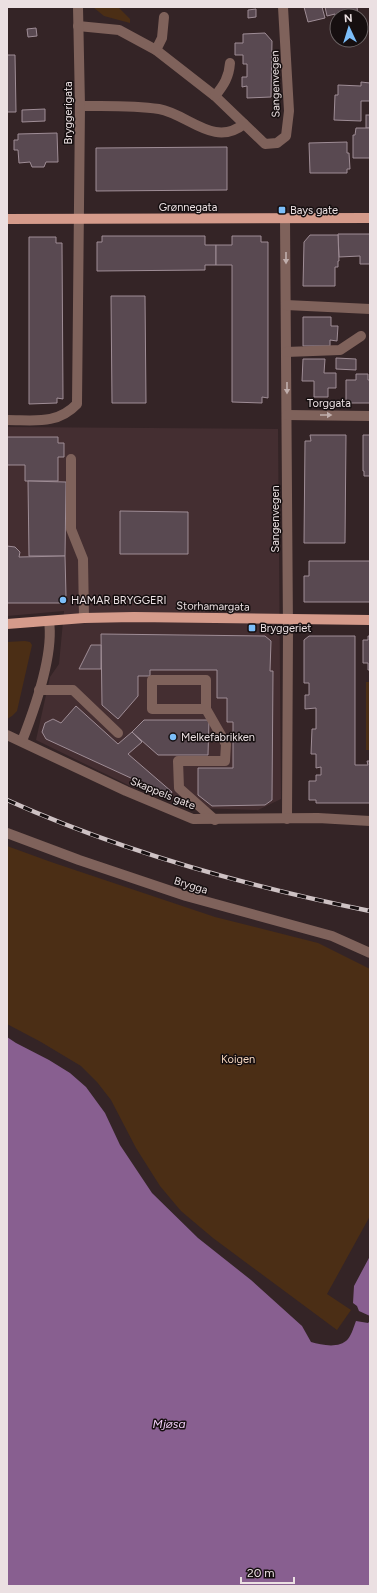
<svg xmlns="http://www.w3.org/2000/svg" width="377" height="1593" font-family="Figtree,sans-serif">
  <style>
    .built { fill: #442e31 }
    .green { fill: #4b2e15 }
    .water { fill: #885f90 }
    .building { fill: #594951; stroke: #9f8d96 }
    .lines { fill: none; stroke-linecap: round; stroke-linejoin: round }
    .minor { stroke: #7f625b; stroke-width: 10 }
    .major { stroke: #d59b8b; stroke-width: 10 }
    .rail-casing { stroke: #cec2c4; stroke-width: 4.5 }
    .rail { stroke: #160f10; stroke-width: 3; stroke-dasharray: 9; stroke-linecap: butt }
    .oneway { fill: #c0aeac }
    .poi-dot { fill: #7cbef9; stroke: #160f10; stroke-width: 1.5 }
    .labels { text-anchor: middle; stroke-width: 3; stroke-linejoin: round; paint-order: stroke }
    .street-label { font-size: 11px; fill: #ebe0e2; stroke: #160f10 }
    .poi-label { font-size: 11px; fill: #ebe0e2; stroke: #160f10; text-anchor: start }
    .park-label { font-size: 11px; fill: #f4d5bd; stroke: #160f10 }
    .water-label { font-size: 12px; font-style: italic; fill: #f2cef9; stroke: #160f10 }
  </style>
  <rect width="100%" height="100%" fill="#342426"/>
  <path class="built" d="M7,427L278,429L281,799L258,810L198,808L187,806L128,785L36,740L50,677L59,664L64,611L7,616Z"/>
  <g class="green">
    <path d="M93,7H118L130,19V23L104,16Z"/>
    <path d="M25,641L30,642L32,645L17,711L12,716L7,719V642Z"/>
    <rect x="366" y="682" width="4" height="68"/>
    <path d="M7,846L51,862L215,917L318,943L370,969V1216L327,1294L351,1310L337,1330L213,1238L181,1211L160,1186L136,1148L111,1100L97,1082L81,1066L41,1042L7,1024Z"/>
  </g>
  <g class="water">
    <path d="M7,1037L16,1043L49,1060L70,1073L86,1087L105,1113L120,1145L152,1193L198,1238L251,1280L302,1326L311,1342C322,1345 339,1349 348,1339C352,1334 354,1326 356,1321L368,1323L370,1321V1586H7Z"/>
    <path d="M370,1256V1316L359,1311L357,1306L353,1303L354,1286Z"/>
  </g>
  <g class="building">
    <path d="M304,7H322L325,18L308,22Z"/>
    <path d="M325,7H357L358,16H337V26L335,14L327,16Z"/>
    <path d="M256,9V17L248,18V10Z"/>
    <path d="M36,28L37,36L28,37L27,29Z"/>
    <path d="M265,33L272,41L271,97L247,98V86L242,87V77H247V64H243V55H235V43H243V34Z"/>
    <path d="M7,55H15L16,112H7Z"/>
    <path d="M361,82L370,83V101H361V121L334,120L335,95H338V85L361,86Z"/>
    <path d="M45,109V121L22,122V110Z"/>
    <rect x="366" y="115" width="4" height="13"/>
    <path d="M356,128H370V158H353V135H355Z"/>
    <path d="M57,133L58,162H46L44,167H32L30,162L19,163L18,150H14V140H18V134Z"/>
    <path d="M347,142V153H349L350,169H347V173H310L309,143Z"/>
    <path d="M227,147V190L96,191V148Z"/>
    <path d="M338,234H370V264H360V256L339,257Z"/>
    <path d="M310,235H338L339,261H338V267H335V286H303L304,242Z"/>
    <path d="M102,236H205V245H216V265H205V270L97,271V242H102Z"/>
    <path d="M232,236H261V242H268V398L262,397V403L232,402V265H216V245H232Z"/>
    <path d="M29,237H56V243H62L63,399L57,398V403L29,404Z"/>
    <path d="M111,296H145L146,403H112Z"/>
    <path d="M303,317H331V326H338L337,341L330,340V346H303Z"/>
    <path d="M336,358L356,359V370L336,369Z"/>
    <path d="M303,359H325L324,373H336V388H328V397H314V381H302Z"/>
    <path d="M356,374H368V380H370V403H346V380H356Z"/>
    <path d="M310,435H346L345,543H304L305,441H311Z"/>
    <path d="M363,435H370V476H364V471H363Z"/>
    <path d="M7,437H58V443H64V457H58V481H25V465H7Z"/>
    <path d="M28,481L66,482L65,556H29Z"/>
    <path d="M120,511L188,512V554H120Z"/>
    <path d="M7,546L15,547L20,552L19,557L65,556L66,596L60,603H7Z"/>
    <path d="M309,561H370V602H304V576H309Z"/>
    <path d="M101,634L265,636L271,641L270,671H273L272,800L265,805L212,806L198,795V768H233V722H227V698H217V670H150V676H138V696L118,719L102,705Z"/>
    <path d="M309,636H355V765H368L367,761H370V803H316V800H309V781H316V775H321V767L316,768V754H311L312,729H316V708L305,709V695H309V683H304V640Z"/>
    <path d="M368,636H370V670H368V663H363V640H368Z"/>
    <path d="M91,645H101V669H79Z"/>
    <path d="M76,706L118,744L132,732L142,742L128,754L172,792L170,796L46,739L42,732L45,723L53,719L61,723Z"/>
    <path d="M144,720H209L208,755H158L132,732Z"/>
  </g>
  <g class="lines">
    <g class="minor">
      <path d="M78,26L119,30L156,50L215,96L265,144L277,143L286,136L289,111L283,7"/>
      <path d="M156,50L162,38L164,17"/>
      <path d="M215,96C224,85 229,77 230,63"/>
      <path d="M80,106C107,106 133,105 159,109C188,114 214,148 244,124"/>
      <path d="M285,219L288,631L287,819"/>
      <path d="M286,305L370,309"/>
      <path d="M286,352L340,350L361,336"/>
      <path d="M287,415L370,416"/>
      <path d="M7,420C34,420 57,425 77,404L80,106L78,7"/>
      <path d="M71,459V529L83,559L84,618"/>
      <path d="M39,690H73L118,733"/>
      <path d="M206,709H152V680H206V709L226,744L225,761H178L179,788L215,820"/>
      <path d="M7,735L126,791L193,819L318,818L370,821"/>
      <path d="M22,741C35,708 54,655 49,621"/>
      <path d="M7,833L79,860L186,896L332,936L370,953"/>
    </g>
    <g class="major">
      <path d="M7,219L370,218"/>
      <path d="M7,624L84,618L134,617L370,620"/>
    </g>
    <defs>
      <path id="rail" d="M7,800C123,852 246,886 370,911"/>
    </defs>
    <use href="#rail" class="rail-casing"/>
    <use href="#rail" class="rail"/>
  </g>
  <defs><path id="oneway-solid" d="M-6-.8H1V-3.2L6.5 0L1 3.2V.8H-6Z"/></defs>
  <g class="oneway">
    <use href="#oneway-solid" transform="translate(286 258) rotate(90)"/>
    <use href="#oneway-solid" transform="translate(287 388) rotate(90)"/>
    <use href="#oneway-solid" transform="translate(326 415)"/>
  </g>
  <g class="poi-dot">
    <rect x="278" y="206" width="8" height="8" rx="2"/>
    <circle cx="63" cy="600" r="4"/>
    <rect x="248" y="624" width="8" height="8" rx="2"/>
    <circle cx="173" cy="737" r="4"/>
  </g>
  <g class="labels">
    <g class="street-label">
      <text transform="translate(275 84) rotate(-91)" y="4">Sangenvegen</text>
      <text transform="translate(68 113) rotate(-90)" y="4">Bryggerigata</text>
      <text x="188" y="211">Grønnegata</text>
      <text x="329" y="407">Torggata</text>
      <text transform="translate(275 519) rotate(-90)" y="4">Sangenvegen</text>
      <text transform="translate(213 606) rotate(1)" y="4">Storhamargata</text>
      <text transform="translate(163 793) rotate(22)" y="4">Skappels gate</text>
      <text transform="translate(191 885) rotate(17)" y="4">Brygga</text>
    </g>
    <g class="poi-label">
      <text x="290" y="214">Bays gate</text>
      <text x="71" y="604">HAMAR BRYGGERI</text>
      <text x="260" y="632">Bryggeriet</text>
      <text x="181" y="741">Melkefabrikken</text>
    </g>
    <g class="park-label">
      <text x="238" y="1063">Koigen</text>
    </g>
    <g class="water-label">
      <text x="169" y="1428">Mjøsa</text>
    </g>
  </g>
  <rect width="377" height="1593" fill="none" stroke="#ebe0e2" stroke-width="16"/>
  <g transform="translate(349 28) rotate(356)"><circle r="19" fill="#160f10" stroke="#6b6364"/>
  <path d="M0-3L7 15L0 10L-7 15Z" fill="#7cbef9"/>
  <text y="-6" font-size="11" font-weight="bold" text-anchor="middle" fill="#ebe0e2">N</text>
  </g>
  <path d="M241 1577v6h53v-6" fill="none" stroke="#ebe0e2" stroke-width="2"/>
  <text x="247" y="1577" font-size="12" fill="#ebe0e2" stroke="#160f10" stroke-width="3" paint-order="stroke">20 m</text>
</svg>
